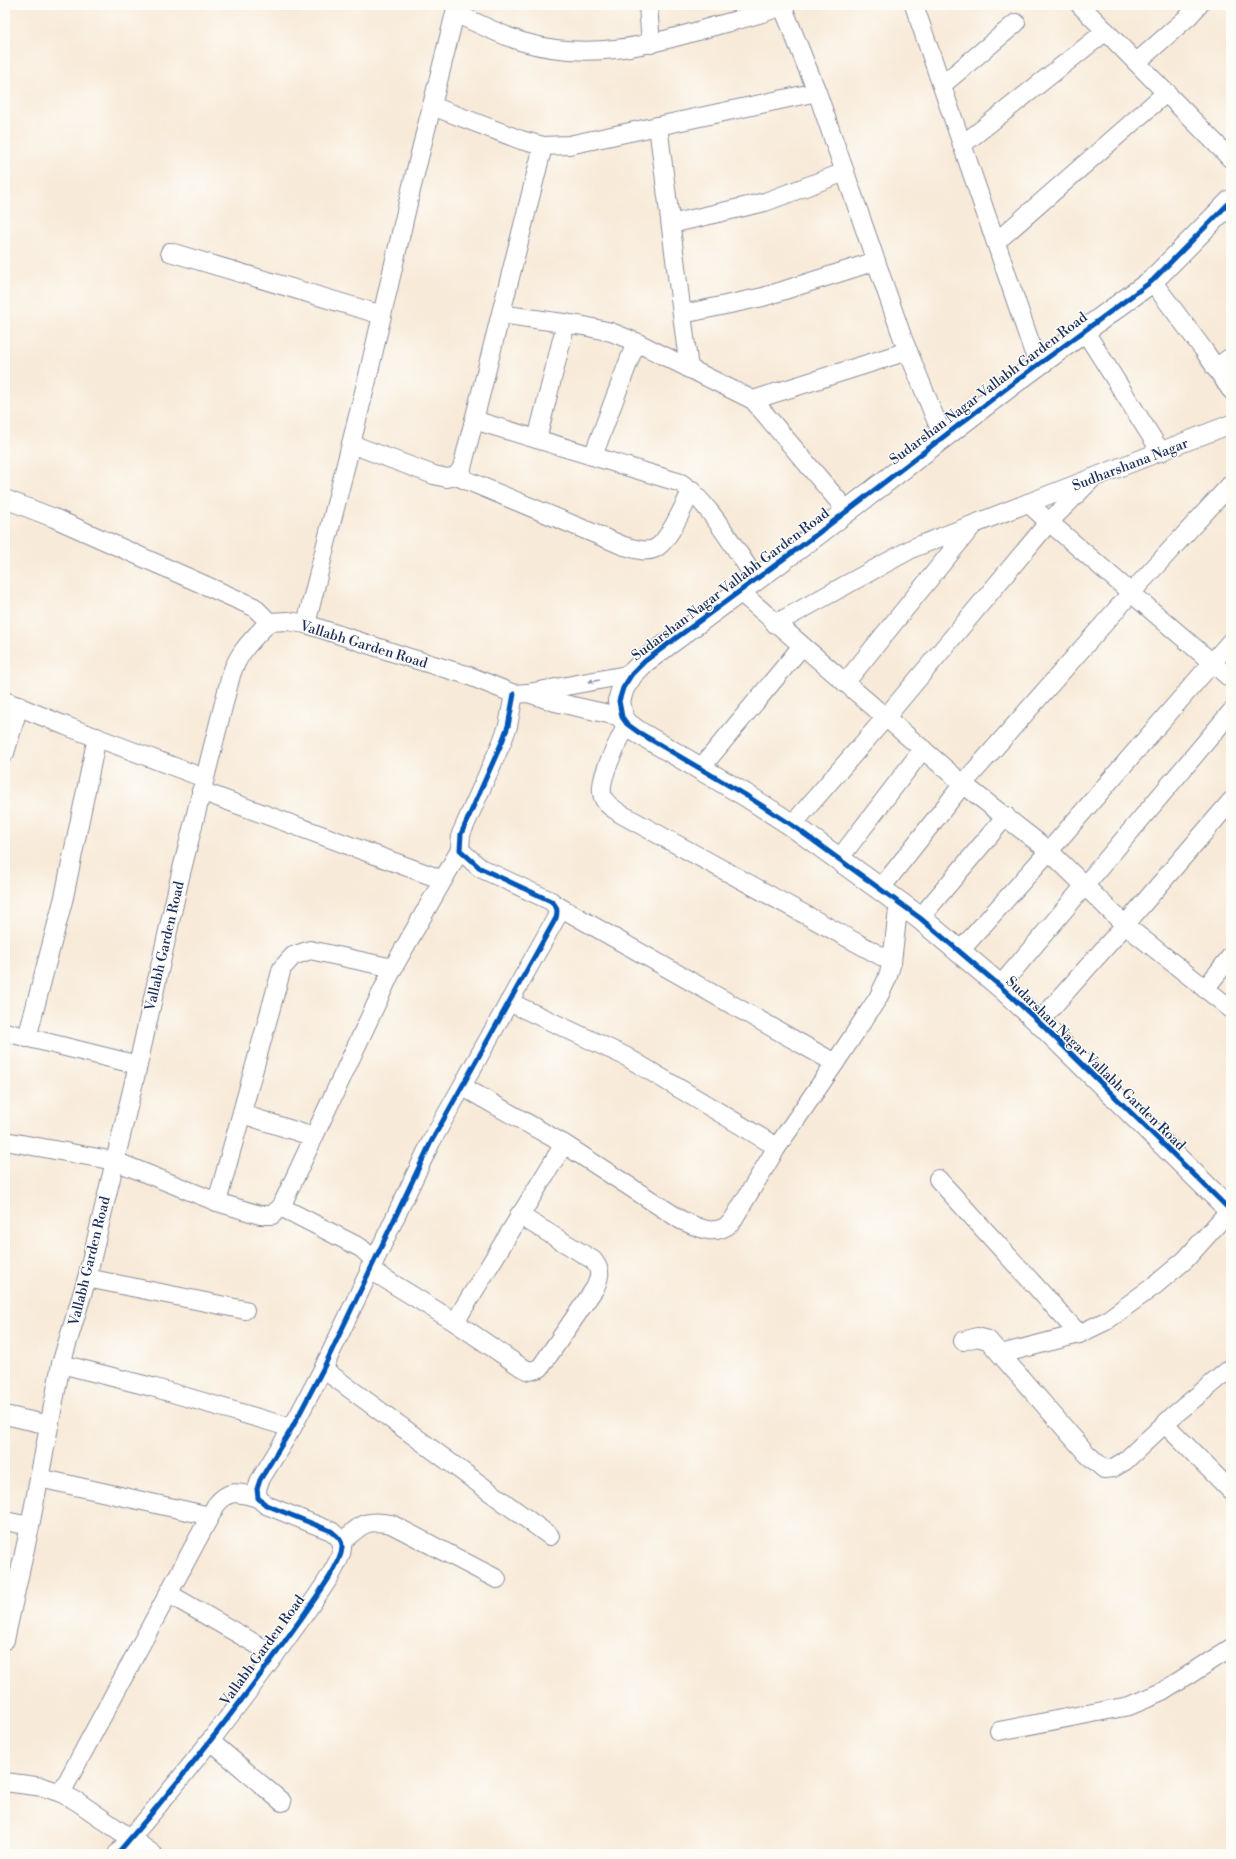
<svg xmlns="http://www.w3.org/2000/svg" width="1236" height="1859" font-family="'Libre Bodoni',serif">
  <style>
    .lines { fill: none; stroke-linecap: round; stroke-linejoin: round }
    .minor-casing { stroke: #8a8c9b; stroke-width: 20 }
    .tertiary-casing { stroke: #8a8c9b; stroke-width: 24 }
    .minor { stroke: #fff; stroke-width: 18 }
    .tertiary { stroke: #fff; stroke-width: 22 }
    .cycleway-casing { stroke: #fdfcf7; stroke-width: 8 }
    .cycleway { stroke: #0057b8; stroke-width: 5 }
    .oneway { fill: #8d97ae }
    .labels { text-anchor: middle; stroke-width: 3; stroke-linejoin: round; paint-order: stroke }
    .street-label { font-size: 14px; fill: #1b2f5e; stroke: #fdfcf7 }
  </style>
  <rect width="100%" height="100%" fill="#fdfcf7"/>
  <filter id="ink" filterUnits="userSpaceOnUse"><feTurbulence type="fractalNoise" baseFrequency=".025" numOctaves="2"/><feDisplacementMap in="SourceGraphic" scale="8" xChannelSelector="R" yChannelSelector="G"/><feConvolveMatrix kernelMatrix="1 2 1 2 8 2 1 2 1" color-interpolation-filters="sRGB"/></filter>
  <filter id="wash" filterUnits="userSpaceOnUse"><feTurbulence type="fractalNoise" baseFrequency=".012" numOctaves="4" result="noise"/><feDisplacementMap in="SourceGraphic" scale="16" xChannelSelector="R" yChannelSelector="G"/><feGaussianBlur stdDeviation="0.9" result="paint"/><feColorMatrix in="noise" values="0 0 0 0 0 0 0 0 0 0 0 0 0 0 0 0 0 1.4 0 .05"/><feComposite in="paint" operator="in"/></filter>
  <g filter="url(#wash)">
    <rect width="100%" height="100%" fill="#f8ead8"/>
  </g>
  <g filter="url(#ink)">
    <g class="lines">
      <defs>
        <g id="minor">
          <path d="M648,5L651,44"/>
          <path d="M782,5L817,92L903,339L943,437"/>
          <path d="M914,5L1038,365"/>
          <path d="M1080,5L1231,159"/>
          <path d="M455,13C477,23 500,35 523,42C587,61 649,46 711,27C732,21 765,14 784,5"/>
          <path d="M1137,62L1189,16L1199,5"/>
          <path d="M942,85L1016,23"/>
          <path d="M432,106L521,140L543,146L569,145L817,92"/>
          <path d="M658,126L689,369"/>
          <path d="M962,145L1106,31"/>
          <path d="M671,224L765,202L845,172"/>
          <path d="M996,242L1167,92"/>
          <path d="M170,252L382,315"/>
          <path d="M1152,281L1203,349L1231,390"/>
          <path d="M501,314L584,326L611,332L636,342L753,400L847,511"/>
          <path d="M683,314L763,297L876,261"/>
          <path d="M1084,330L1161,452"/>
          <path d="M1215,368L1231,357"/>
          <path d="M753,400L908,351"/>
          <path d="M474,420L681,483C708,501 736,551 756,579"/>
          <path d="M537,439L566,323"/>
          <path d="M351,444L434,475L447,478L456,476L462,468L543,146"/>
          <path d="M593,456L636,342"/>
          <path d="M456,476L624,546C633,548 644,553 654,549C669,543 684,504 692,490"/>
          <path d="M5,499L54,518L254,607L269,622"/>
          <path d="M1028,503L1231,424"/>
          <path d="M739,591L963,784L1049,851L1125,925L1231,1009"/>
          <path d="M306,624L367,380L411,190L457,5"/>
          <path d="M775,624L913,548L1028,503L1049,522L1231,679"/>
          <path d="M845,683L973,525"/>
          <path d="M528,693L632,674"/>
          <path d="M5,701L66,726L204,778"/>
          <path d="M627,724C620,740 596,780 603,797C606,805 614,809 621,814L892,962"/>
          <path d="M5,753L19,706"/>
          <path d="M700,769L802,646"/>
          <path d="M201,791L443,880"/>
          <path d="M792,825L886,717L1049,522L1093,478"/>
          <path d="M839,859L923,749"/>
          <path d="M881,888L963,784L1131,593L1231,484"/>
          <path d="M556,905L835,1063"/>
          <path d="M920,918L1006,816"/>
          <path d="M959,952L1049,851L1231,641"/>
          <path d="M1000,986L1231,712"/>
          <path d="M1205,989L1231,956"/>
          <path d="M509,1002L625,1056L777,1147"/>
          <path d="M1039,1022L1125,925L1231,801"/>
          <path d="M5,1032L138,1065"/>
          <path d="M27,1038L64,897L97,737"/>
          <path d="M463,1087L564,1144L681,1220C699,1228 714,1237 731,1223L777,1147L835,1063L878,998L887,979L892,962L899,901"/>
          <path d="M242,1114L314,1137"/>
          <path d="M5,1141L115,1161L217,1202L260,1215H272L281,1207L393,968"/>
          <path d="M938,1179L1079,1334"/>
          <path d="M217,1202L282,968L293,956L310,950L393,968L460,850"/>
          <path d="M281,1207L361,1248L374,1260"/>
          <path d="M369,1269L455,1322L521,1367L530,1371L540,1368L595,1288C600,1276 602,1271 593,1260L519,1215"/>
          <path d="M87,1278L245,1310"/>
          <path d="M455,1322L564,1144"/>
          <path d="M963,1341L977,1337L988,1340L1087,1454L1104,1469L1113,1468L1125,1461L1173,1416L1231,1368"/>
          <path d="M1001,1354L1079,1334L1106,1321L1154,1286L1185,1260L1230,1210"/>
          <path d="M61,1364L152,1387L292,1428"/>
          <path d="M323,1369L550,1536"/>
          <path d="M5,1415L49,1425"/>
          <path d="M1165,1424L1231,1491"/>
          <path d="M39,1478L210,1516"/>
          <path d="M5,1521L30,1526"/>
          <path d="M342,1542C361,1525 364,1519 391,1524L497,1579"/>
          <path d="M169,1594L275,1655"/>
          <path d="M5,1640L30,1526L61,1364L87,1278L138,1065L180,877L231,675C239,651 252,640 269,622L288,621L306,624L407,657L467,675L514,694L528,693L555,702L622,717"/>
          <path d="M999,1731L1129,1706L1162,1692L1231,1648"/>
          <path d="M210,1741L282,1802"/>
          <path d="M5,1782L43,1787L61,1793L78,1802L153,1854"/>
          <path d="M61,1793L216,1505C230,1488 239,1493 258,1498"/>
          <path d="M117,1854C183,1778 245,1698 303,1616C313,1601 341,1565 342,1548C343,1540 337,1536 331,1531L266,1505L258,1498L257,1489L260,1480L292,1428L323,1369L431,1142L556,918C558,910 557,906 551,901L480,868L460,850L461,834L502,742L508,726L514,694"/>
        </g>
        <path id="tertiary" d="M1231,201L1152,281L1012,384L812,538L645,661L632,674L623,688L619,701L622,717L627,724L638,732L747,796L792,825L920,918L1000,986L1039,1022L1231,1211"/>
      </defs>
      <use href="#minor" class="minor-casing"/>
      <use href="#tertiary" class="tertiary-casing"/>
      <use href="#minor" class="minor"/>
      <use href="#tertiary" class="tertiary"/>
      <defs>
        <g id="cycleway">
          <path d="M1231,201L1152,281L1012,384L812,538L645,661L632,674L623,688L619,701L622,717L627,724L638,732L747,796L792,825L920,918L1000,986L1039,1022L1231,1211"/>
          <path d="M117,1854C183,1778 245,1698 303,1616C313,1601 341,1565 342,1548C343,1540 337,1536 331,1531L266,1505L258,1498L257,1489L260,1480L292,1428L323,1369L431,1142L556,918C558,910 557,906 551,901L480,868L460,850L461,834L502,742L508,726L514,694"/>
        </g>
      </defs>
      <use href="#cycleway" class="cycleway-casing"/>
      <use href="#cycleway" class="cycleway"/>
    </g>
    <defs><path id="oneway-solid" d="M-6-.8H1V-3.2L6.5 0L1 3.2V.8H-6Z"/></defs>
    <use class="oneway" href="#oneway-solid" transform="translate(594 681) rotate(170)"/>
  </g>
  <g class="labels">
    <g class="street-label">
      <text transform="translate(988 388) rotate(-37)" y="5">Sudarshan Nagar Vallabh Garden Road</text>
      <text transform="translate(1130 464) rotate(-21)" y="5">Sudharshana Nagar</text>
      <text transform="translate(730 584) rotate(-37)" y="5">Sudarshan Nagar Vallabh Garden Road</text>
      <text transform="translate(364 644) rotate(17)" y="5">Vallabh Garden Road</text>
      <text transform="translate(164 946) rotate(-77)" y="5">Vallabh Garden Road</text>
      <text transform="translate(1096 1063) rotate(44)" y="5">Sudarshan Nagar Vallabh Garden Road</text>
      <text transform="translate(89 1261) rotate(-76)" y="5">Vallabh Garden Road</text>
      <text transform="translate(262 1650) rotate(-54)" y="5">Vallabh Garden Road</text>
    </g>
  </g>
  <rect width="1236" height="1859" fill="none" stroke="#fdfcf7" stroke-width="20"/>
</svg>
